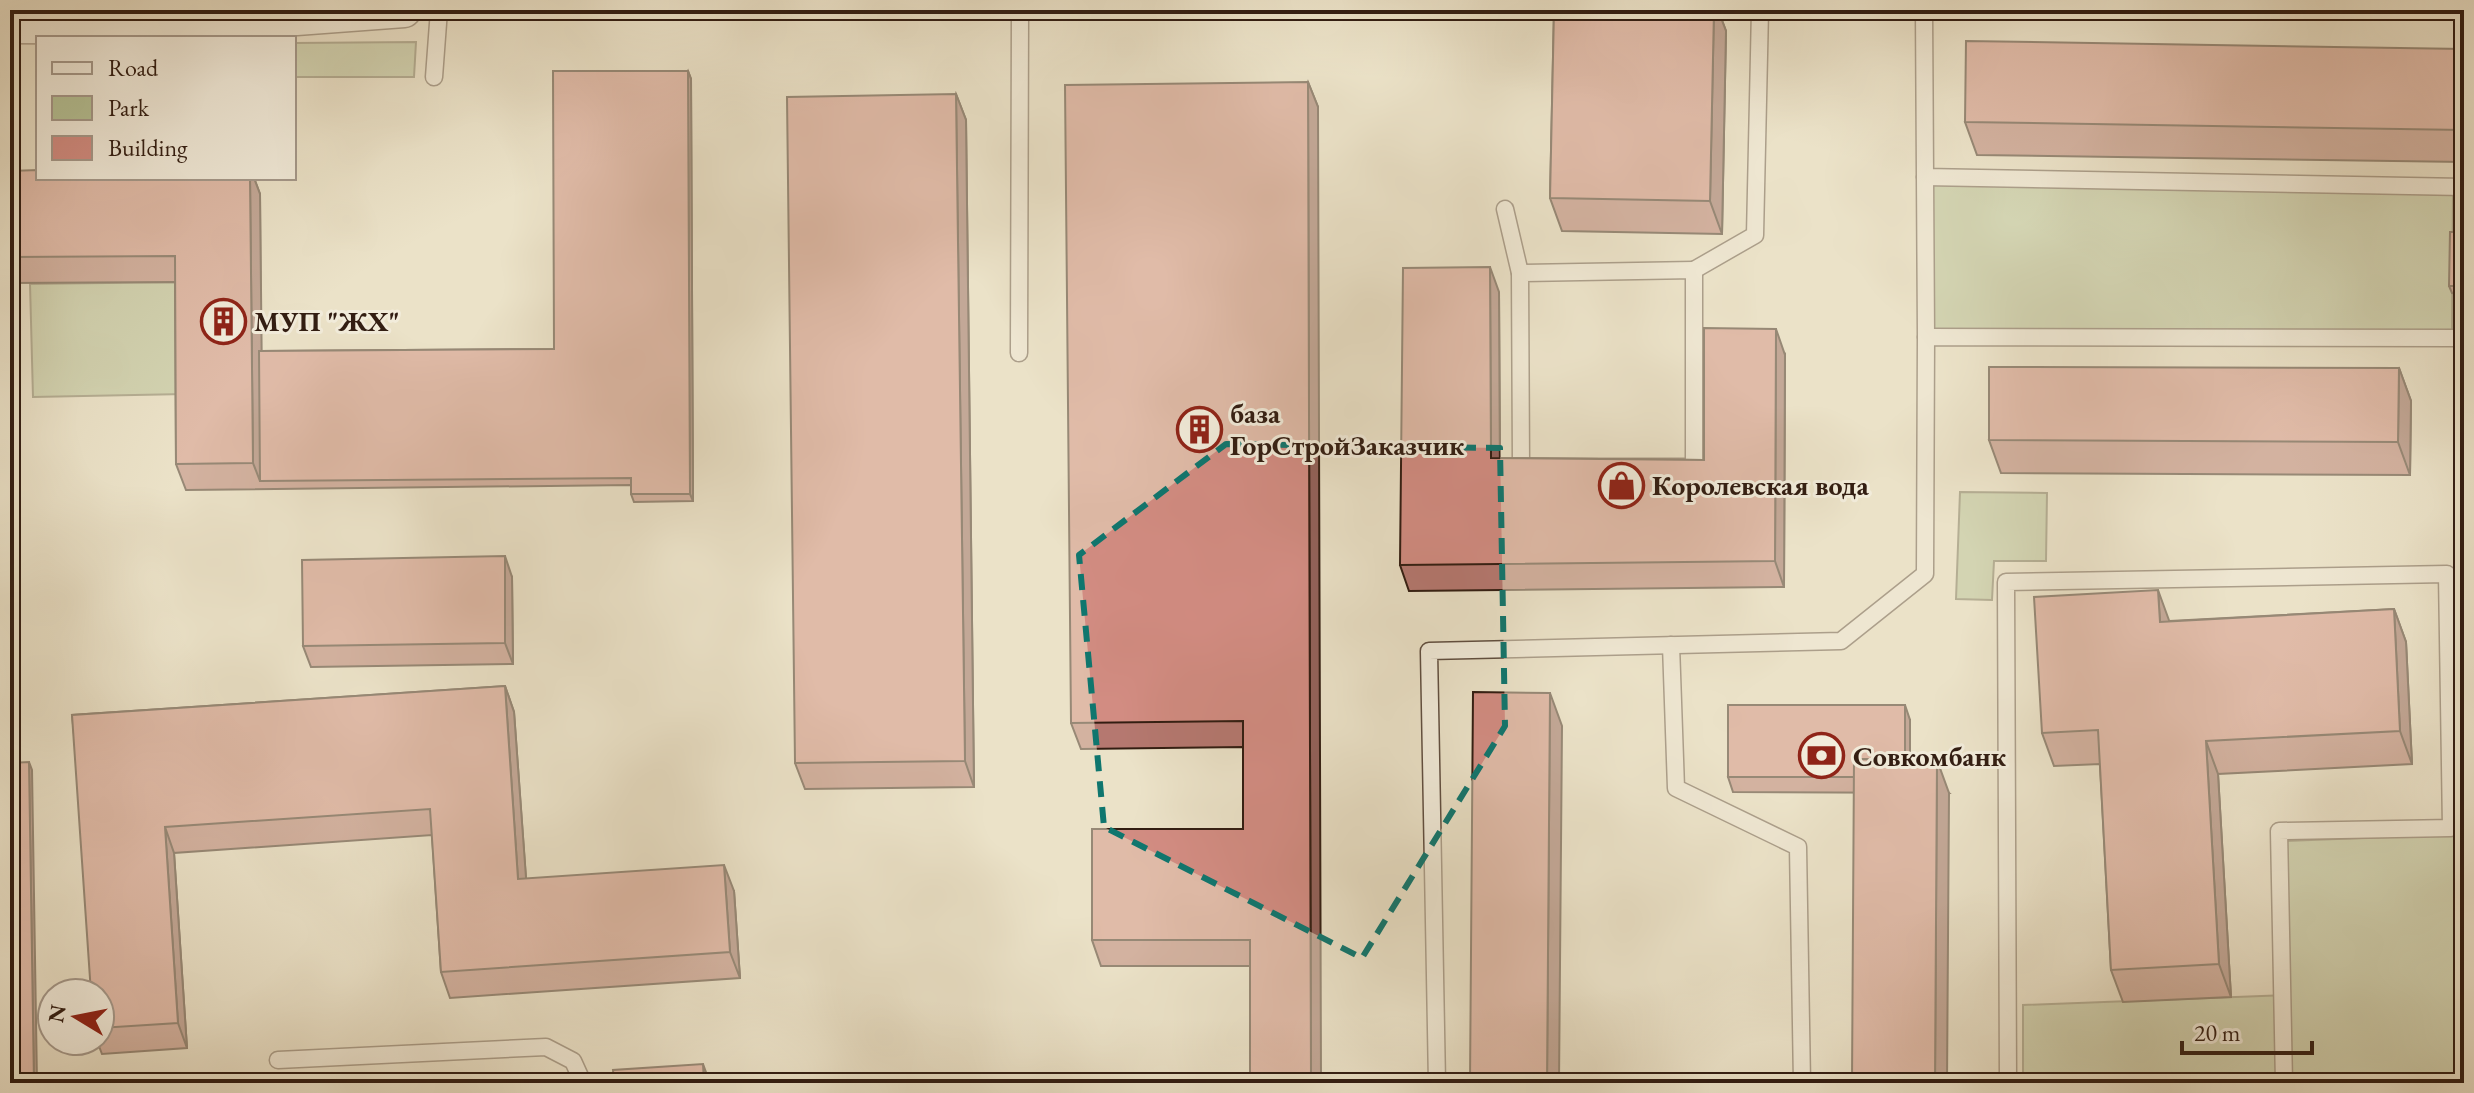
<svg xmlns="http://www.w3.org/2000/svg" width="2474" height="1093" font-family="'EB Garamond',serif">
  <style>
    .green { fill: #b6c397; stroke: #747054; stroke-width: 2 }
    .lines { fill: none; stroke-linecap: round; stroke-linejoin: round }
    .lane-casing { stroke: #604e40; stroke-width: 19 }
    .street-casing { stroke: #604e40; stroke-width: 37 }
    .lane { stroke: #f2ecdb; stroke-width: 16 }
    .street { stroke: #f2ecdb; stroke-width: 34 }
    .wall { fill: #b57870; stroke: #321d12; stroke-width: 2 }
    .shaded-wall { fill: #93625b; stroke: #321d12; stroke-width: 2 }
    .building { fill: #d28c82; stroke: #321d12; stroke-width: 2 }
    .marked { fill: none; stroke: #0f766e; stroke-width: 6; stroke-dasharray: 16 10; stroke-linejoin: round }
    .labels { text-anchor: middle; stroke-width: 6; stroke-linejoin: round; paint-order: stroke }
    .poi-label { font-size: 28px; font-weight: bold; fill: #321d12; stroke: #f2ecdb; text-anchor: start }
  </style>
  <rect width="100%" height="100%" fill="#ebe2c8"/>
  <filter id="stains"><feTurbulence type="fractalNoise" baseFrequency=".0025" numOctaves="4"/><feColorMatrix values="0 0 0 0 .2 0 0 0 0 .09 0 0 0 0 .02 0 0 0 .5 -.17"/></filter>
  <radialGradient id="worn" r=".72"><stop offset=".6" stop-color="#630" stop-opacity="0"/><stop offset="1" stop-color="#630" stop-opacity=".3"/></radialGradient>
  <g class="green">
    <path d="M416,42L414,77H294V43Z"/>
    <path d="M1932,184L2453,194L2452,332L1931,330Z"/>
    <path d="M184,282L185,394L33,397L30,284Z"/>
    <path d="M1960,492L2047,493L2046,561H1994L1992,600L1956,599Z"/>
    <path d="M2464,834V1083H2023V1005L2290,995L2284,841Z"/>
  </g>
  <g class="lines">
    <defs>
      <g id="lane">
        <path d="M1924,10L1925,177L2464,187"/>
        <path d="M434,77L439,10"/>
        <path d="M1925,177L1926,337"/>
        <path d="M1505,209L1520,273"/>
        <path d="M1694,270V467H1521L1520,273Z"/>
        <path d="M1694,270L1755,235L1760,10"/>
        <path d="M1019,353L1020,10"/>
        <path d="M1671,645L1676,788L1798,847L1802,1083"/>
        <path d="M278,1060L546,1047L573,1061L583,1083"/>
        <path d="M1437,1083L1429,651L1841,641L1925,574L1926,337L2464,338"/>
        <path d="M2008,1083L2006,582L2447,574L2451,828L2279,831L2284,1083"/>
      </g>
      <path id="street" d="M10,26L176,27L404,10"/>
    </defs>
    <use href="#lane" class="lane-casing"/>
    <use href="#street" class="street-casing"/>
    <use href="#lane" class="lane"/>
    <use href="#street" class="street"/>
  </g>
  <g class="wall">
    <path d="M1554,10H1718L1726,31L1722,234L1562,231L1550,198Z"/>
    <path d="M2464,49V162L1977,155L1965,122Z"/>
    <path d="M688,71L691,79L693,501L634,502L631,494V485L186,490L176,464L175,282L10,283V171L38,178H254L260,194L261,351L554,349Z"/>
    <path d="M1308,82L1318,107L1250,966H1101L1092,940L1243,829V747L1081,749L1071,723Z"/>
    <path d="M956,94L966,120L974,787L805,789L795,763Z"/>
    <path d="M2464,232V294L2452,293L2449,286Z"/>
    <path d="M1499,292L1500,458L1704,460L1785,355L1784,587L1409,591L1400,565Z"/>
    <path d="M2399,368L2411,401L2410,475L2001,473L1989,440Z"/>
    <path d="M512,577L513,664L311,667L303,646Z"/>
    <path d="M2394,609L2406,642L2412,764L2218,774L2231,997L2123,1002L2111,970L2100,764L2054,766L2042,733L2170,621Z"/>
    <path d="M505,686L514,712L526,879L734,891L740,978L450,998L441,972L432,835L174,853L187,1048L102,1054L97,1041H100V993L72,715Z"/>
    <path d="M1910,720V760L1949,793L1733,792L1728,777Z"/>
  </g>
  <g class="shaded-wall">
    <path d="M1714,10H1718L1726,31L1722,234L1710,201Z"/>
    <path d="M688,71L691,79L693,501L690,494Z"/>
    <path d="M1308,82L1318,107L1321,1083H1311Z"/>
    <path d="M956,94L966,120L974,787L965,761Z"/>
    <path d="M250,178H254L260,194L263,481H260L253,463Z"/>
    <path d="M1490,267L1499,292L1500,484L1491,458Z"/>
    <path d="M1776,329L1785,355L1784,587L1775,561Z"/>
    <path d="M2399,368L2411,401L2410,475L2398,442Z"/>
    <path d="M505,556L512,577L513,664L505,643Z"/>
    <path d="M2158,590L2170,623L2160,622Z"/>
    <path d="M2394,609L2406,642L2412,764L2400,731Z"/>
    <path d="M505,686L514,712L528,905L518,879Z"/>
    <path d="M1550,693L1562,726L1559,1083H1547Z"/>
    <path d="M1905,705L1910,720V792L1905,778Z"/>
    <path d="M2206,741L2218,774L2231,997L2219,964Z"/>
    <path d="M1937,760L1949,793L1947,1083H1935Z"/>
    <path d="M29,762L32,770L37,1083H34Z"/>
    <path d="M165,827L174,853L187,1048L178,1023Z"/>
    <path d="M724,865L734,891L740,978L730,952Z"/>
    <path d="M703,1064L710,1083H704Z"/>
  </g>
  <g class="building">
    <path d="M1554,10H1714L1710,201L1550,198Z"/>
    <path d="M1966,41L2464,49V130L1965,122Z"/>
    <path d="M553,71H688L690,494H631V478L260,481L259,351L554,349Z"/>
    <path d="M1308,82L1311,1083H1250V940H1092V829H1243V721L1071,723L1065,85Z"/>
    <path d="M956,94L965,761L795,763L787,97Z"/>
    <path d="M38,170V178H250L253,463L176,464L175,256L10,257V171Z"/>
    <path d="M2450,232H2464V286H2449Z"/>
    <path d="M1490,267L1491,458L1704,460V328L1776,329L1775,561L1400,565L1403,268Z"/>
    <path d="M1989,367L2399,368L2398,442L1989,440Z"/>
    <path d="M505,556V643L303,646L302,560Z"/>
    <path d="M2158,590L2160,622L2394,609L2400,731L2206,741L2219,964L2111,970L2098,730L2042,733L2034,597Z"/>
    <path d="M505,686L518,879L724,865L730,952L441,972L430,809L165,827L178,1023L100,1028V993H91L72,715Z"/>
    <path d="M1473,692L1550,693L1547,1083H1470Z"/>
    <path d="M1728,705H1905V760L1854,759V777H1728Z"/>
    <path d="M1854,759L1937,760L1935,1083H1852Z"/>
    <path d="M29,762L34,1083H10V763Z"/>
    <path d="M703,1064L704,1083H614L613,1070Z"/>
  </g>
  <path d="M0 0H2474V1093H0ZM1226,444L1500,448L1505,726L1362,958L1104,827L1079,555Z" fill="#ebe2c8" fill-opacity=".55" fill-rule="evenodd"/>
  <path class="marked" d="M1226,444L1500,448L1505,726L1362,958L1104,827L1079,555Z"/>
  <defs>
    <symbol id="building-ring" viewBox="-11 -11 22 22"><circle r="9.5" fill="#f2ecdb" stroke="#8f2418" stroke-width="1.5"/><path d="M-4-6H4V6H1V3H-1V6H-4ZM-2.5-4.3h1.7v1.8h-1.7ZM.8-4.3h1.7v1.8H.8ZM-2.5-1h1.7V.8h-1.7ZM.8-1h1.7V.8H.8Z" fill="#8f2418"/></symbol>
    <symbol id="shop-ring" viewBox="-11 -11 22 22"><circle r="9.5" fill="#f2ecdb" stroke="#8f2418" stroke-width="1.5"/><path d="M-5-2.5h2.3a2.7 3.5 0 0 1 5.4 0H5L5.5 6h-11ZM-1.5-2.5h3a1.5 2.3 0 0 0-3 0Z" fill="#8f2418"/></symbol>
    <symbol id="bank-ring" viewBox="-11 -11 22 22"><circle r="9.5" fill="#f2ecdb" stroke="#8f2418" stroke-width="1.5"/><path d="M-6-4H6V4H-6ZM0-2.3a2.3 2.3 0 1 0 0 4.6a2.3 2.3 0 1 0 0-4.6Z" fill="#8f2418"/></symbol>
  </defs>
  <g fill-rule="evenodd">
    <use href="#building-ring" x="198" y="296" width="51" height="51"/>
    <use href="#building-ring" x="1174" y="404" width="51" height="51"/>
    <use href="#shop-ring" x="1596" y="460" width="51" height="51"/>
    <use href="#bank-ring" x="1796" y="730" width="51" height="51"/>
  </g>
  <g class="labels">
    <g class="poi-label">
      <text x="254" y="331">МУП "ЖХ"</text>
      <text x="1230" y="423">база<tspan x="1230" dy="32">ГорСтройЗаказчик</tspan></text>
      <text x="1652" y="495">Королевская вода</text>
      <text x="1853" y="766">Совкомбанк</text>
    </g>
  </g>
  <rect width="2474" height="1093" fill="none" stroke="#ebe2c8" stroke-width="40"/>
  <rect x="12" y="12" width="2450" height="1069" fill="none" stroke="#321d12" stroke-width="4"/>
  <rect x="20" y="20" width="2434" height="1053" fill="none" stroke="#321d12" stroke-width="2"/>
  <rect x="36" y="36" width="260" height="144" fill="#f2ecdb" stroke="#a5998b" stroke-width="2"/>
  <rect x="52" y="62" width="40" height="12" fill="#f2ecdb" stroke="#a5998b" stroke-width="2"/>
  <text x="108" y="76" font-size="24" fill="#321d12">Road</text>
  <rect x="52" y="96" width="40" height="24" fill="#b6c397" stroke="#a5998b" stroke-width="2"/>
  <text x="108" y="116" font-size="24" fill="#321d12">Park</text>
  <rect x="52" y="136" width="40" height="24" fill="#d28c82" stroke="#a5998b" stroke-width="2"/>
  <text x="108" y="156" font-size="24" fill="#321d12">Building</text>
  <g transform="translate(76 1017) rotate(280)"><circle r="38" fill="#f2ecdb" stroke="#a5998b" stroke-width="2"/>
  <path d="M0-6L14 30L0 20L-14 30Z" fill="#8f2418"/>
  <text y="-12" font-size="22" font-weight="bold" text-anchor="middle" fill="#321d12">N</text>
  </g>
  <path d="M2182 1041v12h130v-12" fill="none" stroke="#321d12" stroke-width="4"/>
  <text x="2194" y="1041" font-size="24" fill="#321d12" stroke="#f2ecdb" stroke-width="6" paint-order="stroke">20 m</text>
  <rect width="100%" height="100%" filter="url(#stains)"/>
  <rect width="100%" height="100%" fill="url(#worn)"/>
</svg>
